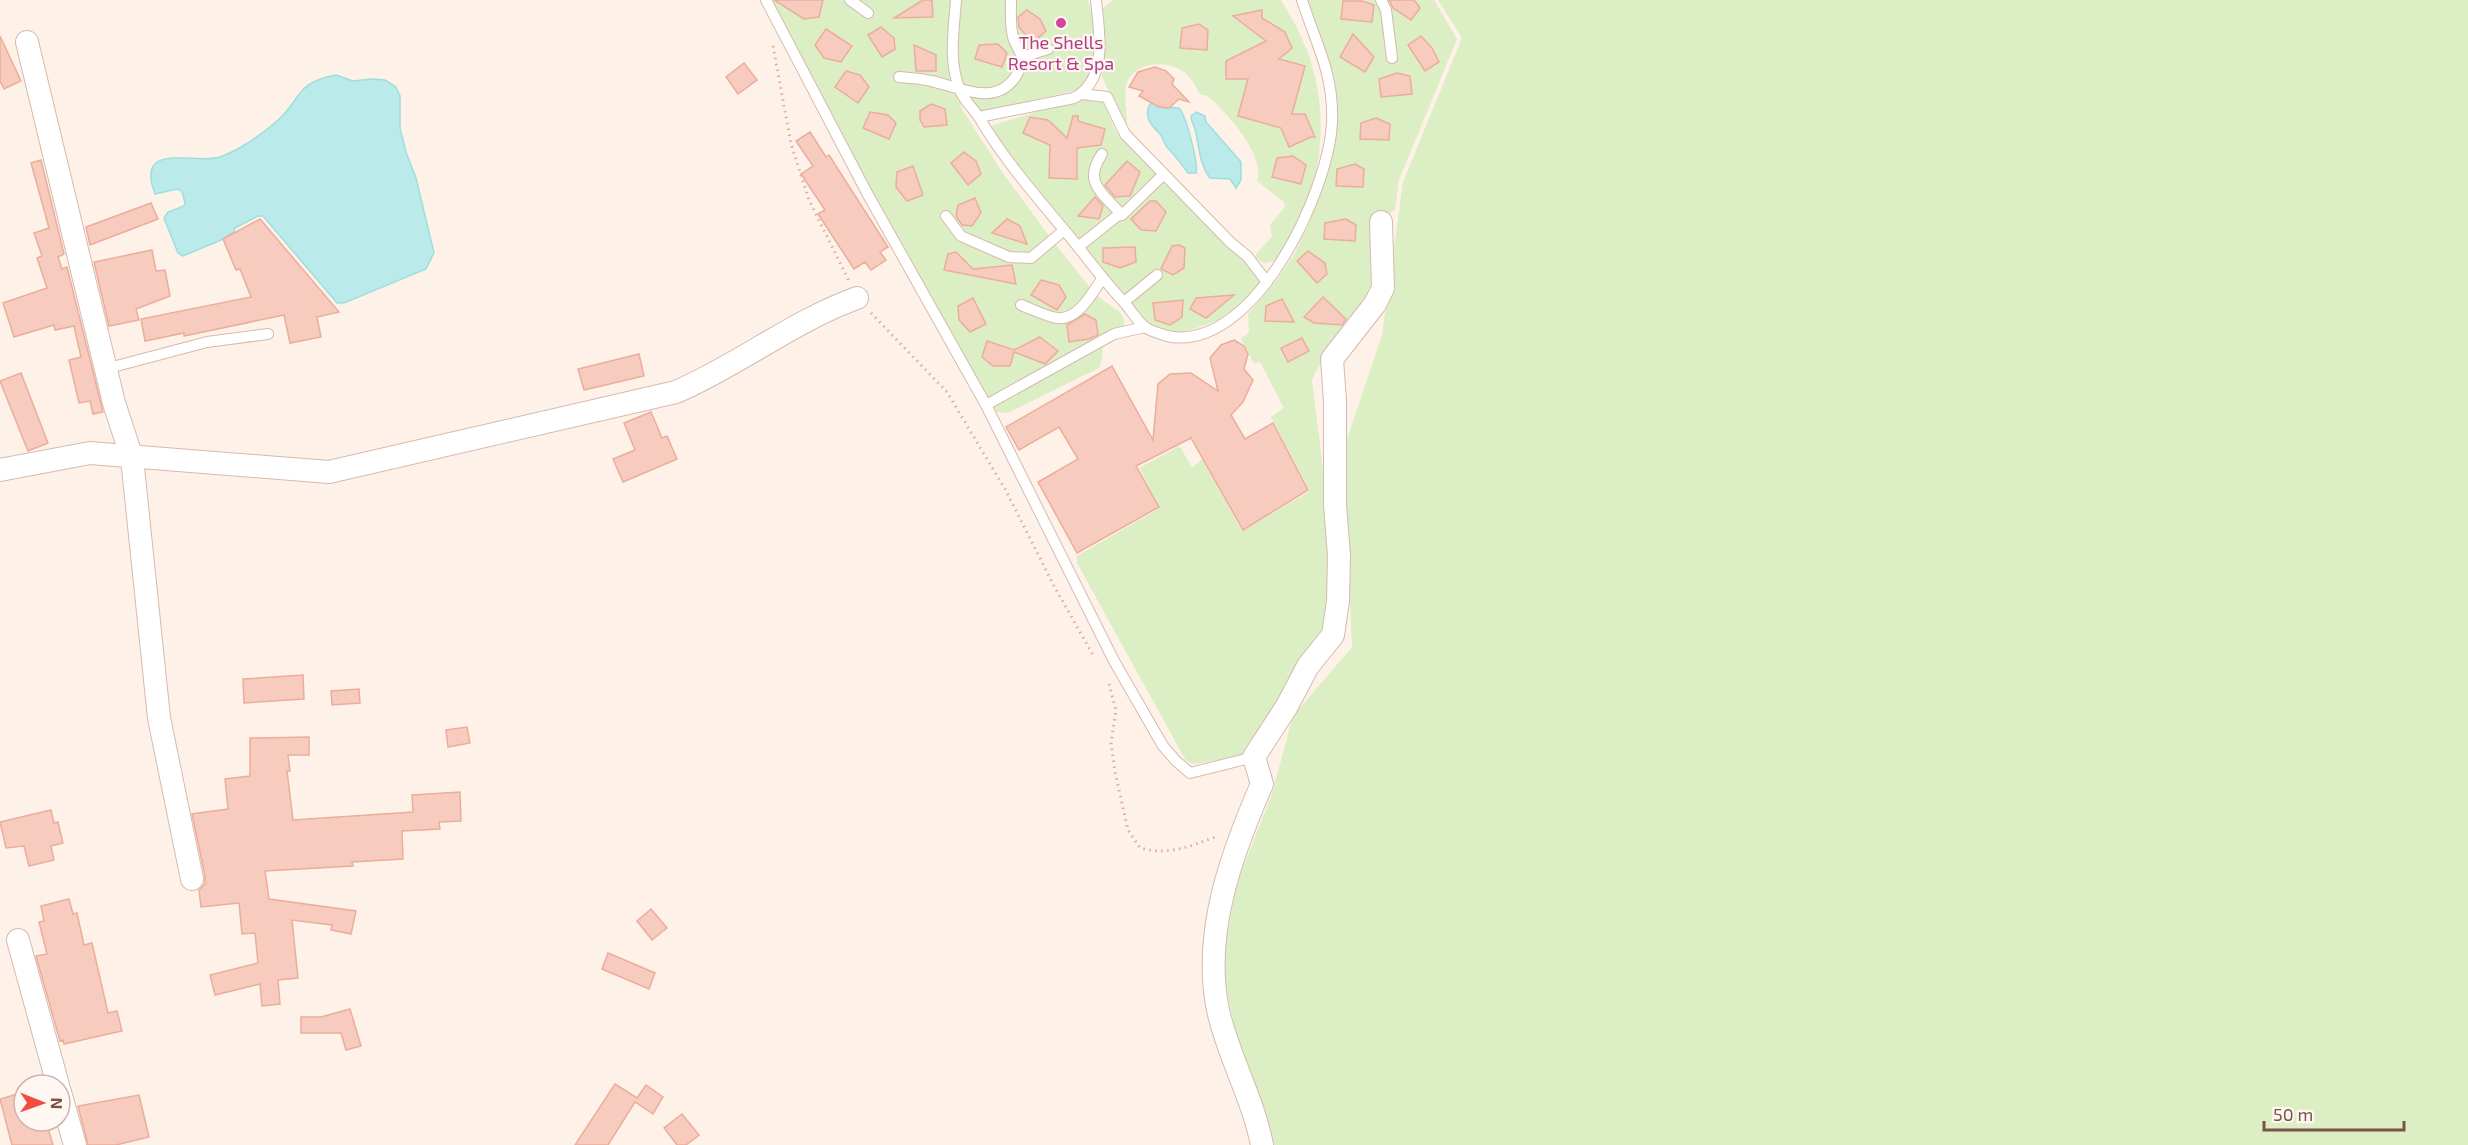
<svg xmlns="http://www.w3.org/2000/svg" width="2468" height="1145" font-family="'Exo 2',sans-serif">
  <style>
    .green { fill: #dceec4 }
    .water { fill: #baebea; stroke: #9fdedd; stroke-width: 1.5 }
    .building { fill: #f7cbbd; stroke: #ebad9c; stroke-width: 1.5 }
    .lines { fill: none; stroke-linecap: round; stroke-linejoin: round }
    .service-casing { stroke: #d5baaf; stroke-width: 12 }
    .minor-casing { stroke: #d5baaf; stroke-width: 24 }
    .path { stroke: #ddad9f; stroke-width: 3; stroke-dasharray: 1.5 4.5; stroke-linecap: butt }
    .service { stroke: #fff; stroke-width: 10 }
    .minor { stroke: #fff; stroke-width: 22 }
    .hotel-dot { fill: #d1479c; stroke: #fff7f1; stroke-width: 2 }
    .labels { text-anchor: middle; stroke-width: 4.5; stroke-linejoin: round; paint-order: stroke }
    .hotel-label { font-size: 18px; fill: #b23c85; stroke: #fff7f1 }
  </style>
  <rect width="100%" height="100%" fill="#fef2e8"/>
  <g class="green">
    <path d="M769,0H951L948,64L962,109L1002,172L1055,244L1097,296L1121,313L1124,320V329L1103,344L1102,360L1099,368L1008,413L997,412L989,408L869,191Z"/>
    <path d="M958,0H1088C1097,30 1100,63 1081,89L980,113L961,88L954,54Z"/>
    <path d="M1113,0H1281C1289,13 1297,27 1303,41C1326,92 1326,155 1306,208C1298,226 1287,244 1278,261L1263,263L1256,258V254L1272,237L1270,225L1285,207L1284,202L1257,181C1266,155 1225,110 1206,95H1201C1195,87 1192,78 1184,72C1167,60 1135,61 1127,83C1123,94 1127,110 1127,121V124L1123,123L1102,76L1104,55L1101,15L1102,9Z"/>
    <path d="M1304,0H1434L1457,39L1399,180L1395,210L1375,222C1376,235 1381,279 1377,288C1363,323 1326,345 1312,380L1325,485L1333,599L1330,633L1252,754L1194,764L1186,761L1077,563V556L1160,508L1139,468L1178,447L1181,448L1192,468L1202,459L1242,531L1310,491L1271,417L1284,408L1260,362L1254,364L1241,339L1249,332L1248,314L1277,280L1295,253L1311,219L1319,192L1333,96Z"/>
    <path d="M1438,0H2468V1145H1267L1237,1038L1221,964L1238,880L1271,797L1293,716L1352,647L1343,451L1382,335L1403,182L1462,38Z"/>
    <path d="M1083,98L1102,99L1116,132L1259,277V286L1236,307L1218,320L1186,332L1174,333L1146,326L1103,278L990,129L993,125Z"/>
  </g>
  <g class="water">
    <path d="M336,75L353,81L372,79L385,80L396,87L400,96V128L406,152L416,178L434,253L426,269L344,303H337L263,216H258L235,228L234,232L221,240L183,256L178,253L164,218L168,212L184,206L185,203L182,191L177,189L155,194C134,138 198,167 223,156C242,148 261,135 277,121C303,98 294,83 336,75Z"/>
    <path d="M1152,101L1159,107L1179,108C1186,115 1199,165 1196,173H1188C1181,163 1175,156 1167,147C1164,143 1163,138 1160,134C1150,124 1142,116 1152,101Z"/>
    <path d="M1196,112L1205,116L1206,122L1241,162V180L1236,188L1230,179L1210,178C1200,165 1199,148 1196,133C1195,127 1191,122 1191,116Z"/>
  </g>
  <g class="building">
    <path d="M774,0H823L819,17L804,19Z"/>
    <path d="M923,0H932L933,17L894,18Z"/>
    <path d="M1389,0H1414L1420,8L1411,20L1393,8Z"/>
    <path d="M1343,1H1362L1374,5L1372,22L1341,19Z"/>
    <path d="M1027,10L1040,19L1046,31L1032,43L1019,27L1018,17Z"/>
    <path d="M1262,10V18L1285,32L1292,48L1279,59L1305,66L1292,114H1305L1315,137H1311L1289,147L1281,128L1238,116L1248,79H1226V61L1266,41L1233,16Z"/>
    <path d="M1199,24L1208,30L1207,50L1180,48L1182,28Z"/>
    <path d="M881,27L894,38L895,49L882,57L868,35Z"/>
    <path d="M826,29L852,46L841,62L824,58L815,45Z"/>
    <path d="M1353,34L1374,57L1365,72L1340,57Z"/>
    <path d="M0,36L21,81L4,89L0,81Z"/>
    <path d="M1421,36L1432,48L1439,62L1425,71L1408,45Z"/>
    <path d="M998,44L1007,53L1002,67L975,59L979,45Z"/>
    <path d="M914,45L936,55V71H916Z"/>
    <path d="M744,63L757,80L738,94L726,77Z"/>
    <path d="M1155,67L1166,71L1174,79L1172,84L1189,102L1179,99L1169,108L1159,107L1139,96L1143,91L1129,87L1138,72Z"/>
    <path d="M846,71L860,75L869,87L858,103L835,87Z"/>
    <path d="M1397,73L1410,76L1412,94L1381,97L1379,79Z"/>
    <path d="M931,104L945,109L947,125L924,127L920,120V111Z"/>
    <path d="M870,112L888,115L896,123L889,139L863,128Z"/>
    <path d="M1073,116H1078V121L1105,129L1101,145L1077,148V179L1049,178L1050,145L1023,133L1030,117L1048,120L1067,138Z"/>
    <path d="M1376,118L1390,124L1389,140L1360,139L1361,123Z"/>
    <path d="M810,132L826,157L829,155L888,247L880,252L886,260L871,270L865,262L854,269L818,214L825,210L801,174L813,166L796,141Z"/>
    <path d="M964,152L976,161L981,174L968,185L951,163Z"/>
    <path d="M1293,156L1306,165L1301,184L1272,177L1277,158Z"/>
    <path d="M41,160L64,254L58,257L62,269L67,267L103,412L93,414L90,401L79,403L69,360L81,357L74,326L55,330L54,325L14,337L3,303L47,288L37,258L42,256L34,233L49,228L31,163Z"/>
    <path d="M1127,161L1140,172L1130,196L1115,197L1105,185Z"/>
    <path d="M1355,164L1364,169L1363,187L1336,186L1337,169Z"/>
    <path d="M913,166L923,195L907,201L896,187L897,172Z"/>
    <path d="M1095,197L1103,206L1099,219L1078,216Z"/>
    <path d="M975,198L981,213L972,226L962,225L956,216L958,205Z"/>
    <path d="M1150,201H1156L1166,212L1156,231L1141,230L1131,219Z"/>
    <path d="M151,203L158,219L90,245L86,227Z"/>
    <path d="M260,219L339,312L317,317L321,337L290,343L284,315L184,336V333L145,341L141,319L251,297L240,269L236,270L223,239Z"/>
    <path d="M1007,219L1020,226L1027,244L992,233Z"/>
    <path d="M1346,219L1356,225L1355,241L1324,239L1325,223Z"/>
    <path d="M1179,245L1185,248L1184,268L1173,275L1161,269L1172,246Z"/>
    <path d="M1135,247L1136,262L1120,268L1103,262V248Z"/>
    <path d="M152,250L156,271L165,270L170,296L136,309L139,320L109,326L94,262Z"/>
    <path d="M1308,251L1325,263L1327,274L1317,283L1297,261Z"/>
    <path d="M956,252L973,269L1012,265L1016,284L944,270L948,254Z"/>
    <path d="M1041,280L1059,285L1066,297L1057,310L1031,295Z"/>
    <path d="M1234,295L1206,318L1190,309L1196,298Z"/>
    <path d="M1323,297L1346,319L1342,325L1314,323L1304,317Z"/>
    <path d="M973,298L986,324L970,332L959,320L958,306Z"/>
    <path d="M1282,299L1294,322L1265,321L1266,306Z"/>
    <path d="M1183,300L1182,317L1170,325L1155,320L1153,303Z"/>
    <path d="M1085,314L1096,320L1098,335L1089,339L1069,342L1067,325Z"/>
    <path d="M1040,337L1058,351L1045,364L1014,352L1010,366H993L982,357L987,341L1014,350Z"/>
    <path d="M1302,338L1309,351L1288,362L1281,348Z"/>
    <path d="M1234,340L1244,346L1248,354L1244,369L1253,380L1243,402L1231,415L1245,439L1273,423L1308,490L1243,530L1191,438L1136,466L1159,507L1077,553L1038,482L1078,459L1059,427L1019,450L1006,427L1112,366L1153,440L1158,384L1170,374L1191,373L1218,391L1210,358L1221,345Z"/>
    <path d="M639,354L644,376L584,390L578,369Z"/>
    <path d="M21,373L48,443L28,451L0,381Z"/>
    <path d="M651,412L662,438L667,436L677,459L623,482L613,459L635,450L624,423Z"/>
    <path d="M303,675L304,699L244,703L243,679Z"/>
    <path d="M359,689L360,703L332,705L331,691Z"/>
    <path d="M467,727L470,743L448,747L446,730Z"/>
    <path d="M309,737V755H288L290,771H287L293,820L413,812L412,795L460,792L461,821L439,822L440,829L402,831L403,859L352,862L353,866L265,871L269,899L356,911L351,934L331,930L332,925L292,920L298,978L278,980L280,1004L262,1006L260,984L215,995L210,975L258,963L255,933L242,934L239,903L201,907L199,890L205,884V876L192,814L228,809L225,779L250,776V738Z"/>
    <path d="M51,810L54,823L58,822L63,843L51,846L54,860L29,866L24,846L6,848L0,822Z"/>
    <path d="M69,899L73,914L77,913L84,945L92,943L108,1013L117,1011L122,1031L64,1044L63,1040L60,1041L36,956L47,954L39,922L44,921L41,906Z"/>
    <path d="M651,909L667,928L652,940L637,921Z"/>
    <path d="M608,953L655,973L649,989L602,969Z"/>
    <path d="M350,1009L361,1046L346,1050L341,1033H301V1017H321Z"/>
    <path d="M615,1084L637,1098L646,1085L663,1097L653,1114L635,1102L608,1145H575Z"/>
    <path d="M21,1093L24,1106V1121H46L53,1145H12L0,1099Z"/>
    <path d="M139,1095L149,1137L116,1145H88L78,1106Z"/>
    <path d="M682,1114L699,1135L686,1145H677L664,1128Z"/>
  </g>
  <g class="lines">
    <defs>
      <g id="service">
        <path d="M766,0L867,193L986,405L1114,661L1163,746L1176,761L1190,773L1254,757"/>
        <path d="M850,0L868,13"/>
        <path d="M956,0C954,29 948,62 960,90C964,101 974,109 980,119C1008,166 1045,206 1079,248C1093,266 1107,284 1122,300C1130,308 1137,322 1146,328C1151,331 1161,334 1167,336C1254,354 1329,191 1332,122C1334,74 1316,44 1302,0"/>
        <path d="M1381,0L1386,10L1392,58"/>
        <path d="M1022,57L1048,49"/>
        <path d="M899,77C909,78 921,78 931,81C960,87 995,108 1016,76C1019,71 1022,65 1022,58C1021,52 1015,44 1013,37C1010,25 1011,13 1011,0"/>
        <path d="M1082,94L1107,97L1125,134L1231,243L1247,256L1267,282"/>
        <path d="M979,117L1074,98C1109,79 1099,32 1096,0"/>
        <path d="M1102,154C1082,183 1103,193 1122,215"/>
        <path d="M946,216L961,236L1009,257L1031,258L1063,231"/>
        <path d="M1078,247L1117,216L1122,215L1163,175"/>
        <path d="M1124,302L1157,275"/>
        <path d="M1021,305C1032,309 1045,316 1057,318C1078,321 1092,293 1102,279"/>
        <path d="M105,369L207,342L268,334"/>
        <path d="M986,405L1114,334L1145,327"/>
      </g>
      <g id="minor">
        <path d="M27,42L114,403L132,458L159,718L192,879"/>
        <path d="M0,470L90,453L329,472L676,392C739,365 793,321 857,298"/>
        <path d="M18,940L58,1085"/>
        <path d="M60,1092L75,1145"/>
        <path d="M1262,1145C1253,1098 1228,1056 1218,1010C1202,933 1232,853 1262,784L1254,757L1287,706L1308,666L1333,635L1338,601L1339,556L1335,505V401L1332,359L1375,304L1383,288L1381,222"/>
      </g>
    </defs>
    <use href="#service" class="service-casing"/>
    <use href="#minor" class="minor-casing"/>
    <g class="path">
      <path d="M773,46L791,144L809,200L849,281"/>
      <path d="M871,313L947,392L1005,489L1054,586L1093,655"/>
      <path d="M1109,684L1116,710L1111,743L1115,772L1128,830L1140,848C1170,856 1190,846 1218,836"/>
    </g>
    <use href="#service" class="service"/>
    <use href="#minor" class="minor"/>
  </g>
  <circle class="hotel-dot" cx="1061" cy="23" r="6"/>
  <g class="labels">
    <g class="hotel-label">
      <text x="1061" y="49">The Shells<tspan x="1061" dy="21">Resort &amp; Spa</tspan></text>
    </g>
  </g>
  <g transform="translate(42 1103) rotate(91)"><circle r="28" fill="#fff7f1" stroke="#cbb5ad" stroke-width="1.5"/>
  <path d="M0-4.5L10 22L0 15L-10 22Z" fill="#f34d43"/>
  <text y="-9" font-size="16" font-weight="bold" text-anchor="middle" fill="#7c5348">N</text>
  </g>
  <path d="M2264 1121v9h140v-9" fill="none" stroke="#7c5348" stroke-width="3"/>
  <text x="2273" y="1121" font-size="18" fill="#7c5348" stroke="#fff7f1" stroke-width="4.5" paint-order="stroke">50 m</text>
</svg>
